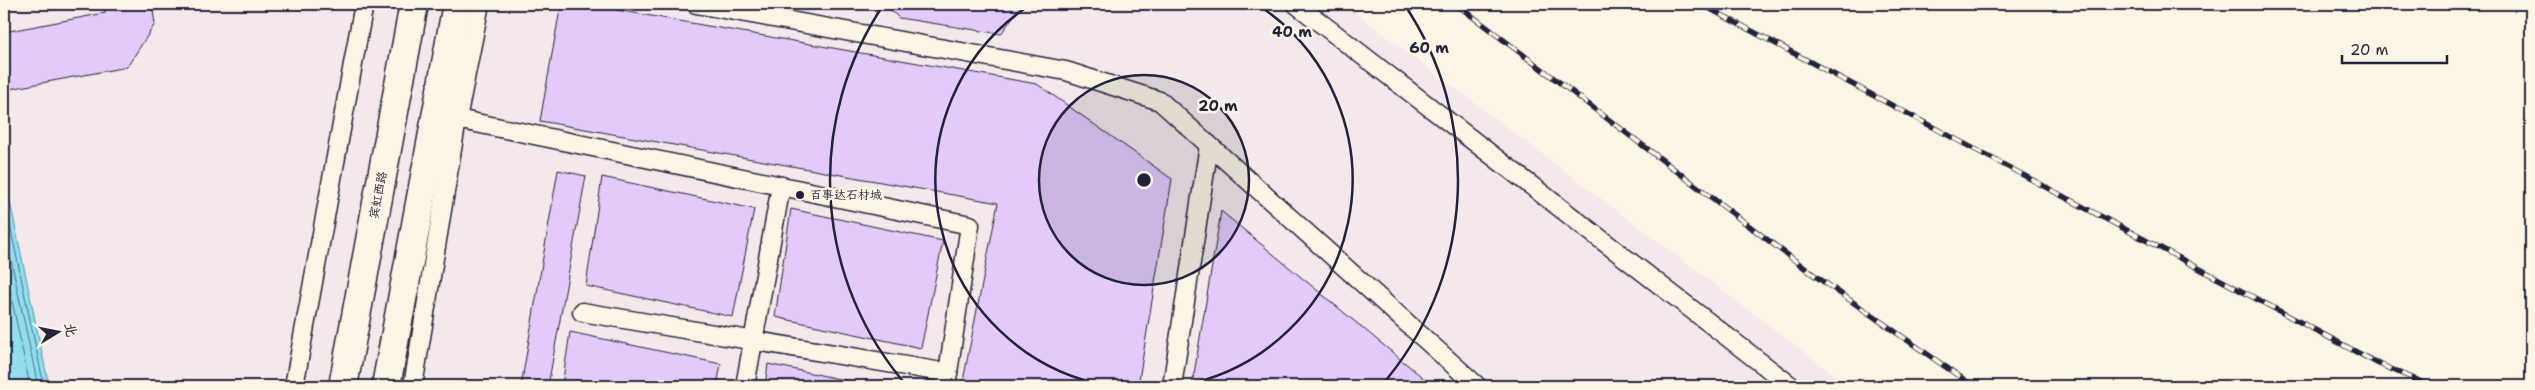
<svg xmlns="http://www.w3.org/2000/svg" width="2535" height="390" font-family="'Shantell Sans','LXGW WenKai TC',sans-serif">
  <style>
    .built { fill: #f4e8eb }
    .water { fill: #91def0; stroke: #6593a8 }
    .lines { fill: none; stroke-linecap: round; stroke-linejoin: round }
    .shore { stroke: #4e6d83; stroke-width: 1 }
    .building { fill: #e3cafa; stroke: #22223b }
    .lane-casing { stroke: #22223b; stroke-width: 21 }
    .primary-casing { stroke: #22223b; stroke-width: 31 }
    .lane { stroke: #fcf5e5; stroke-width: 18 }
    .primary { stroke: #fcf5e5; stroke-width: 28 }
    .rail-casing { stroke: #22223b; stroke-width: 5.5 }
    .rail { stroke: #fcf5e5; stroke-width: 4; stroke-dasharray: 11; stroke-linecap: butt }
    .ring { fill: none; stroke: #22223b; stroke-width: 2.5 }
    .poi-dot { fill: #22223b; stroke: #fcf5e5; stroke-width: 2 }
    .labels { text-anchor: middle; stroke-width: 5; stroke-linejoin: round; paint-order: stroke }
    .street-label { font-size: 12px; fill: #22223b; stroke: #fcf5e5 }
    .poi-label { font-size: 12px; fill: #22223b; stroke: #fcf5e5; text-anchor: start }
    .centre { fill: #22223b; stroke: #fcf5e5; stroke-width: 2.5 }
    .ring-label { font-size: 15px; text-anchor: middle; font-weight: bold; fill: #22223b; stroke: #fcf5e5; stroke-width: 5; stroke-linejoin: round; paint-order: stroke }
  </style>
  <rect width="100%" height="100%" fill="#fcf5e5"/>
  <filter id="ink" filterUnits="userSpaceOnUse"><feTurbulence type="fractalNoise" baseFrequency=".02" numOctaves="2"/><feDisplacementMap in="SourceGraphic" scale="10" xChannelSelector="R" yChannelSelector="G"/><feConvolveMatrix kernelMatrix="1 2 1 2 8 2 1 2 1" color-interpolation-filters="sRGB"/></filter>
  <g filter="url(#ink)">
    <path class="built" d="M4,4H1344L1849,386H4Z"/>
    <path class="water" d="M4,173L49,386H4Z"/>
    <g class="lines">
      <g class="shore">
        <path d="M4,197L44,386"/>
        <path d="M4,227L38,386"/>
        <path d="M4,263L30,386"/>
      </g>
    </g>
    <g class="building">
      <path d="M103,4H152L155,24L127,67L4,90V32L105,13Z"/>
      <path d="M561,4H583L1037,84L1172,179L1138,386H962L998,203L540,121Z"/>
      <path d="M884,4H1022L1001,34L899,18Z"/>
      <path d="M558,170L586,176L548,386H521Z"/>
      <path d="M602,177L754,209L733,317L586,286Z"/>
      <path d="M791,209L943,241L921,348L775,317Z"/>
      <path d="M1221,211L1433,386H1192Z"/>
      <path d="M570,332L721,364L717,386H562Z"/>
      <path d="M768,364L873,386H765Z"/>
    </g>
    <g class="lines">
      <defs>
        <g id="lane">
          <path d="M696,4L1066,71L1160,101L1477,386"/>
          <path d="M1296,4L1791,386"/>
          <path d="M457,119L970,225L946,386"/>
          <path d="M582,312L948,373"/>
          <path d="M294,386L364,4"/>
          <path d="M413,386L457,119L480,4"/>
          <path d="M745,386L781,186"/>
          <path d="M1172,386L1209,145"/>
        </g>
        <g id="primary">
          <path d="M343,386L414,4"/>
          <path d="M386,386L457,4"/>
        </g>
      </defs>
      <use href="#lane" class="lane-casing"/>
      <use href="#primary" class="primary-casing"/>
      <use href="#lane" class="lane"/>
      <use href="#primary" class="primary"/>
      <defs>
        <g id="rail">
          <path d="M1456,4L1814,275L1973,386"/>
          <path d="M1701,4L2379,364L2431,386"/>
        </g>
      </defs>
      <use href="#rail" class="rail-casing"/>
      <use href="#rail" class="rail"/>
    </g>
  </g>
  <circle cx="1144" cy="180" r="105" fill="#22223b" fill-opacity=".12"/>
  <g class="ring">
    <circle cx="1144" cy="180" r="105"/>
    <path d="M1110 386A209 209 0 0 1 1030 5M1258 5A209 209 0 0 1 1178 386"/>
    <path d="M907 386A314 314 0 0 1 884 4M1404 4A314 314 0 0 1 1381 386"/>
  </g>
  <circle class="poi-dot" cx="800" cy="195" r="5"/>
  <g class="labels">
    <g class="street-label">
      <text transform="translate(378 195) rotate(-79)" y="4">宾虹西路</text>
    </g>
    <g class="poi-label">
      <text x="810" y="199">百事达石材城</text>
    </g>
  </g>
  <circle cx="1144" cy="180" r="8" class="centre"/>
  <g class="ring-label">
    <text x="1292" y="37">40 m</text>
    <text x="1429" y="53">60 m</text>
    <text x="1218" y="111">20 m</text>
  </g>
  <rect width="2535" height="390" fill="none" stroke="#fcf5e5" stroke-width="20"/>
  <rect x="10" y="10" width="2515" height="370" fill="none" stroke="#22223b" stroke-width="2" filter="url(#ink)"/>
  <g transform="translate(58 332) rotate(80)" stroke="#fcf5e5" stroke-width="4" paint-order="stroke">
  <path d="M0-4L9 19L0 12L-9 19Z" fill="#22223b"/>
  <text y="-8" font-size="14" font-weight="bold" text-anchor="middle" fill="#22223b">北</text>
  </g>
  <path d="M2342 55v8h105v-8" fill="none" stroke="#22223b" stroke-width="2.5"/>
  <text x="2350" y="55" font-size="15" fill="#22223b" stroke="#fcf5e5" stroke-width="4" paint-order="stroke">20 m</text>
</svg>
